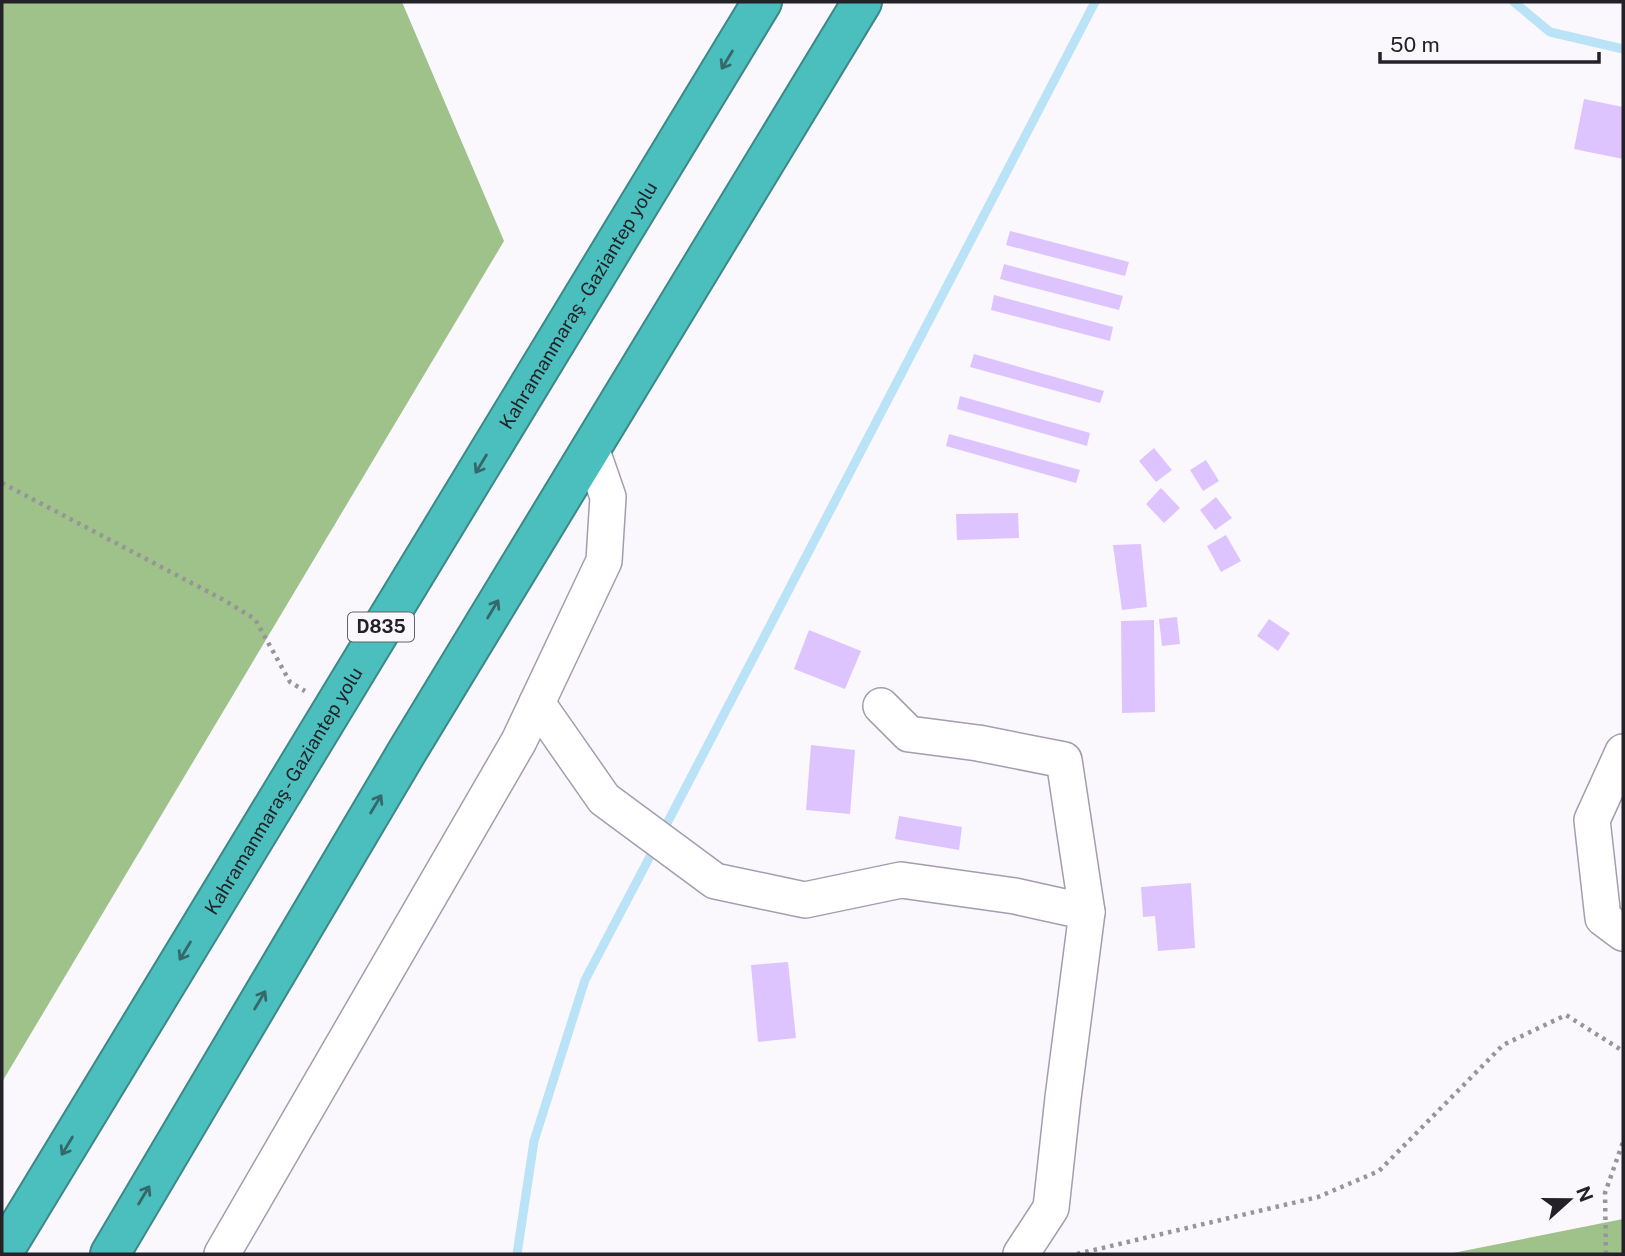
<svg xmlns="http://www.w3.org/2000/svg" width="1625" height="1256" font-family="'Public Sans',sans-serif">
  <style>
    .forest { fill: #9fc18a }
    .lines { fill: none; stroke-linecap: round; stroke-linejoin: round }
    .stream { stroke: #bae3f7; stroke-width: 9 }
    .building { fill: #ddc4ff }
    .minor-casing { stroke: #a49caf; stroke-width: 38 }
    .highway-casing { stroke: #3d8889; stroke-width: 42 }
    .path { stroke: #97959a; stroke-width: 4.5; stroke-dasharray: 3.5 5; stroke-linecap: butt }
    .minor { stroke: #fff; stroke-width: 35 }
    .highway { stroke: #4bbfbd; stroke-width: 38 }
    .oneway { stroke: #36686b }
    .labels { text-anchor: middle; stroke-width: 5; stroke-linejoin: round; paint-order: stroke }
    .shield { fill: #faf8fc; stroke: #646268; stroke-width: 2 }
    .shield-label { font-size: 18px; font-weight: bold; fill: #242128 }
    .street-label { font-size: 19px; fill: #242128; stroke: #faf8fc }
  </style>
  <rect width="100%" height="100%" fill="#faf8fc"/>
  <g class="forest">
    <path d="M2,2H402L504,241L2,1082Z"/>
    <path d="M1623,1219V1254H1448Z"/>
  </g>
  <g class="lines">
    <g class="stream">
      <path d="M1514,2L1550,32L1623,49"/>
      <path d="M662,833L1095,2"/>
      <path d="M517,1254L534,1141L585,980L656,845"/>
    </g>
  </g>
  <g class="building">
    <path d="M1584,99L1623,107V159L1574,149Z"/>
    <path d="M1010,231L1129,262L1125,276L1006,245Z"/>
    <path d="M1004,264L1123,296L1119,310L1000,279Z"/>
    <path d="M994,295L1113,327L1110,341L991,310Z"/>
    <path d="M974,354L1104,391L1100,403L970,367Z"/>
    <path d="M960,396L1090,433L1087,446L957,409Z"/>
    <path d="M949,434L1080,470L1076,483L946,446Z"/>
    <path d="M1154,448L1172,470L1156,482L1139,461Z"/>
    <path d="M1206,460L1219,481L1203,491L1190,470Z"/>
    <path d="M1161,488L1180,508L1164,523L1146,504Z"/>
    <path d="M1216,497L1232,518L1215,530L1200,510Z"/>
    <path d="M1018,513L1019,538L957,540L956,514Z"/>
    <path d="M1226,535L1241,561L1221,572L1207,546Z"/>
    <path d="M1141,544L1147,607L1122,610L1113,545Z"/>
    <path d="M1177,617L1180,644L1162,646L1159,619Z"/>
    <path d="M1269,619L1290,633L1278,651L1257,636Z"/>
    <path d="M1154,620L1155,712L1122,713L1121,621Z"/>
    <path d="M809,630L861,651L845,689L794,669Z"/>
    <path d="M811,745L855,750L850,814L806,810Z"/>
    <path d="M899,816L962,827L959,850L895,839Z"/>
    <path d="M1191,883L1195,948L1158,951L1155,916L1143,917L1141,887Z"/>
    <path d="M788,962L796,1038L758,1042L751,965Z"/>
  </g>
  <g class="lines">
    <defs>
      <g id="minor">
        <path d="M537,703L604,799L715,881L805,900L901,880L1015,896L1087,912L1063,1098L1051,1208L1021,1254"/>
        <path d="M881,706L909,734L978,743L1064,760L1087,912"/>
        <path d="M1623,752L1592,820L1603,918L1623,933"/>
        <path d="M222,1254L519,741L604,561L608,497L591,448"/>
      </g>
      <g id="highway">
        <path id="s1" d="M2,1254L762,2"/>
        <path d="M110,1254L408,750L862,2"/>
      </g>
    </defs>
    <use href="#minor" class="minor-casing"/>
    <use href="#highway" class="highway-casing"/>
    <g class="path">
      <path d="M2,483L222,599L255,619L290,682L305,691"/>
      <path d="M1077,1254L1318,1197L1379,1171L1503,1045L1566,1015L1623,1051"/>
      <path d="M1606,1254L1605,1193L1623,1142"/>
    </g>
    <use href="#minor" class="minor"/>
    <use href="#highway" class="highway"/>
  </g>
  <defs><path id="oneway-shaft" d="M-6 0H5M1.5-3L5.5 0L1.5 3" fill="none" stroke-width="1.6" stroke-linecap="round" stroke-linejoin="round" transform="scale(1.75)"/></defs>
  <g class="oneway">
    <use href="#oneway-shaft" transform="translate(727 60) rotate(121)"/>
    <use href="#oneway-shaft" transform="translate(481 464) rotate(121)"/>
    <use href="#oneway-shaft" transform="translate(493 609) rotate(-59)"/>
    <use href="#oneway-shaft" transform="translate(376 804) rotate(-59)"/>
    <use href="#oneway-shaft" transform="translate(185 951) rotate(121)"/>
    <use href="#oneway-shaft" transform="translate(260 1000) rotate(-59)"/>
    <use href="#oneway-shaft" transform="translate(67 1146) rotate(121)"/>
    <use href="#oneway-shaft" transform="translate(144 1195) rotate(-59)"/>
  </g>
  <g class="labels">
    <rect class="shield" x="348" y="612.5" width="66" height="29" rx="5"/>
    <g class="shield-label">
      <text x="381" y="633">D835</text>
    </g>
    <g class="street-label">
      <text dy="7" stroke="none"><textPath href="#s1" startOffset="1110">Kahramanmaraş - Gaziantep yolu</textPath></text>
      <text dy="7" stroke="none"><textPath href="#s1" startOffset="542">Kahramanmaraş - Gaziantep yolu</textPath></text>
    </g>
  </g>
  <rect width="1625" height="1256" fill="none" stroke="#242128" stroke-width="7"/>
  <g transform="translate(1569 1200) rotate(69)" stroke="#faf8fc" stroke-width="5" paint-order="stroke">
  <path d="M0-5L12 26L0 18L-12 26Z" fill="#242128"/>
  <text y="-10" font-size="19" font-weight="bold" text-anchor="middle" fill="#242128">N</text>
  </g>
  <path d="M1380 52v10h219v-10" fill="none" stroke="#242128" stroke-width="3.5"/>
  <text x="1390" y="52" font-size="21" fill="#242128" stroke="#faf8fc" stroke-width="5" paint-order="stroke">50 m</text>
</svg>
